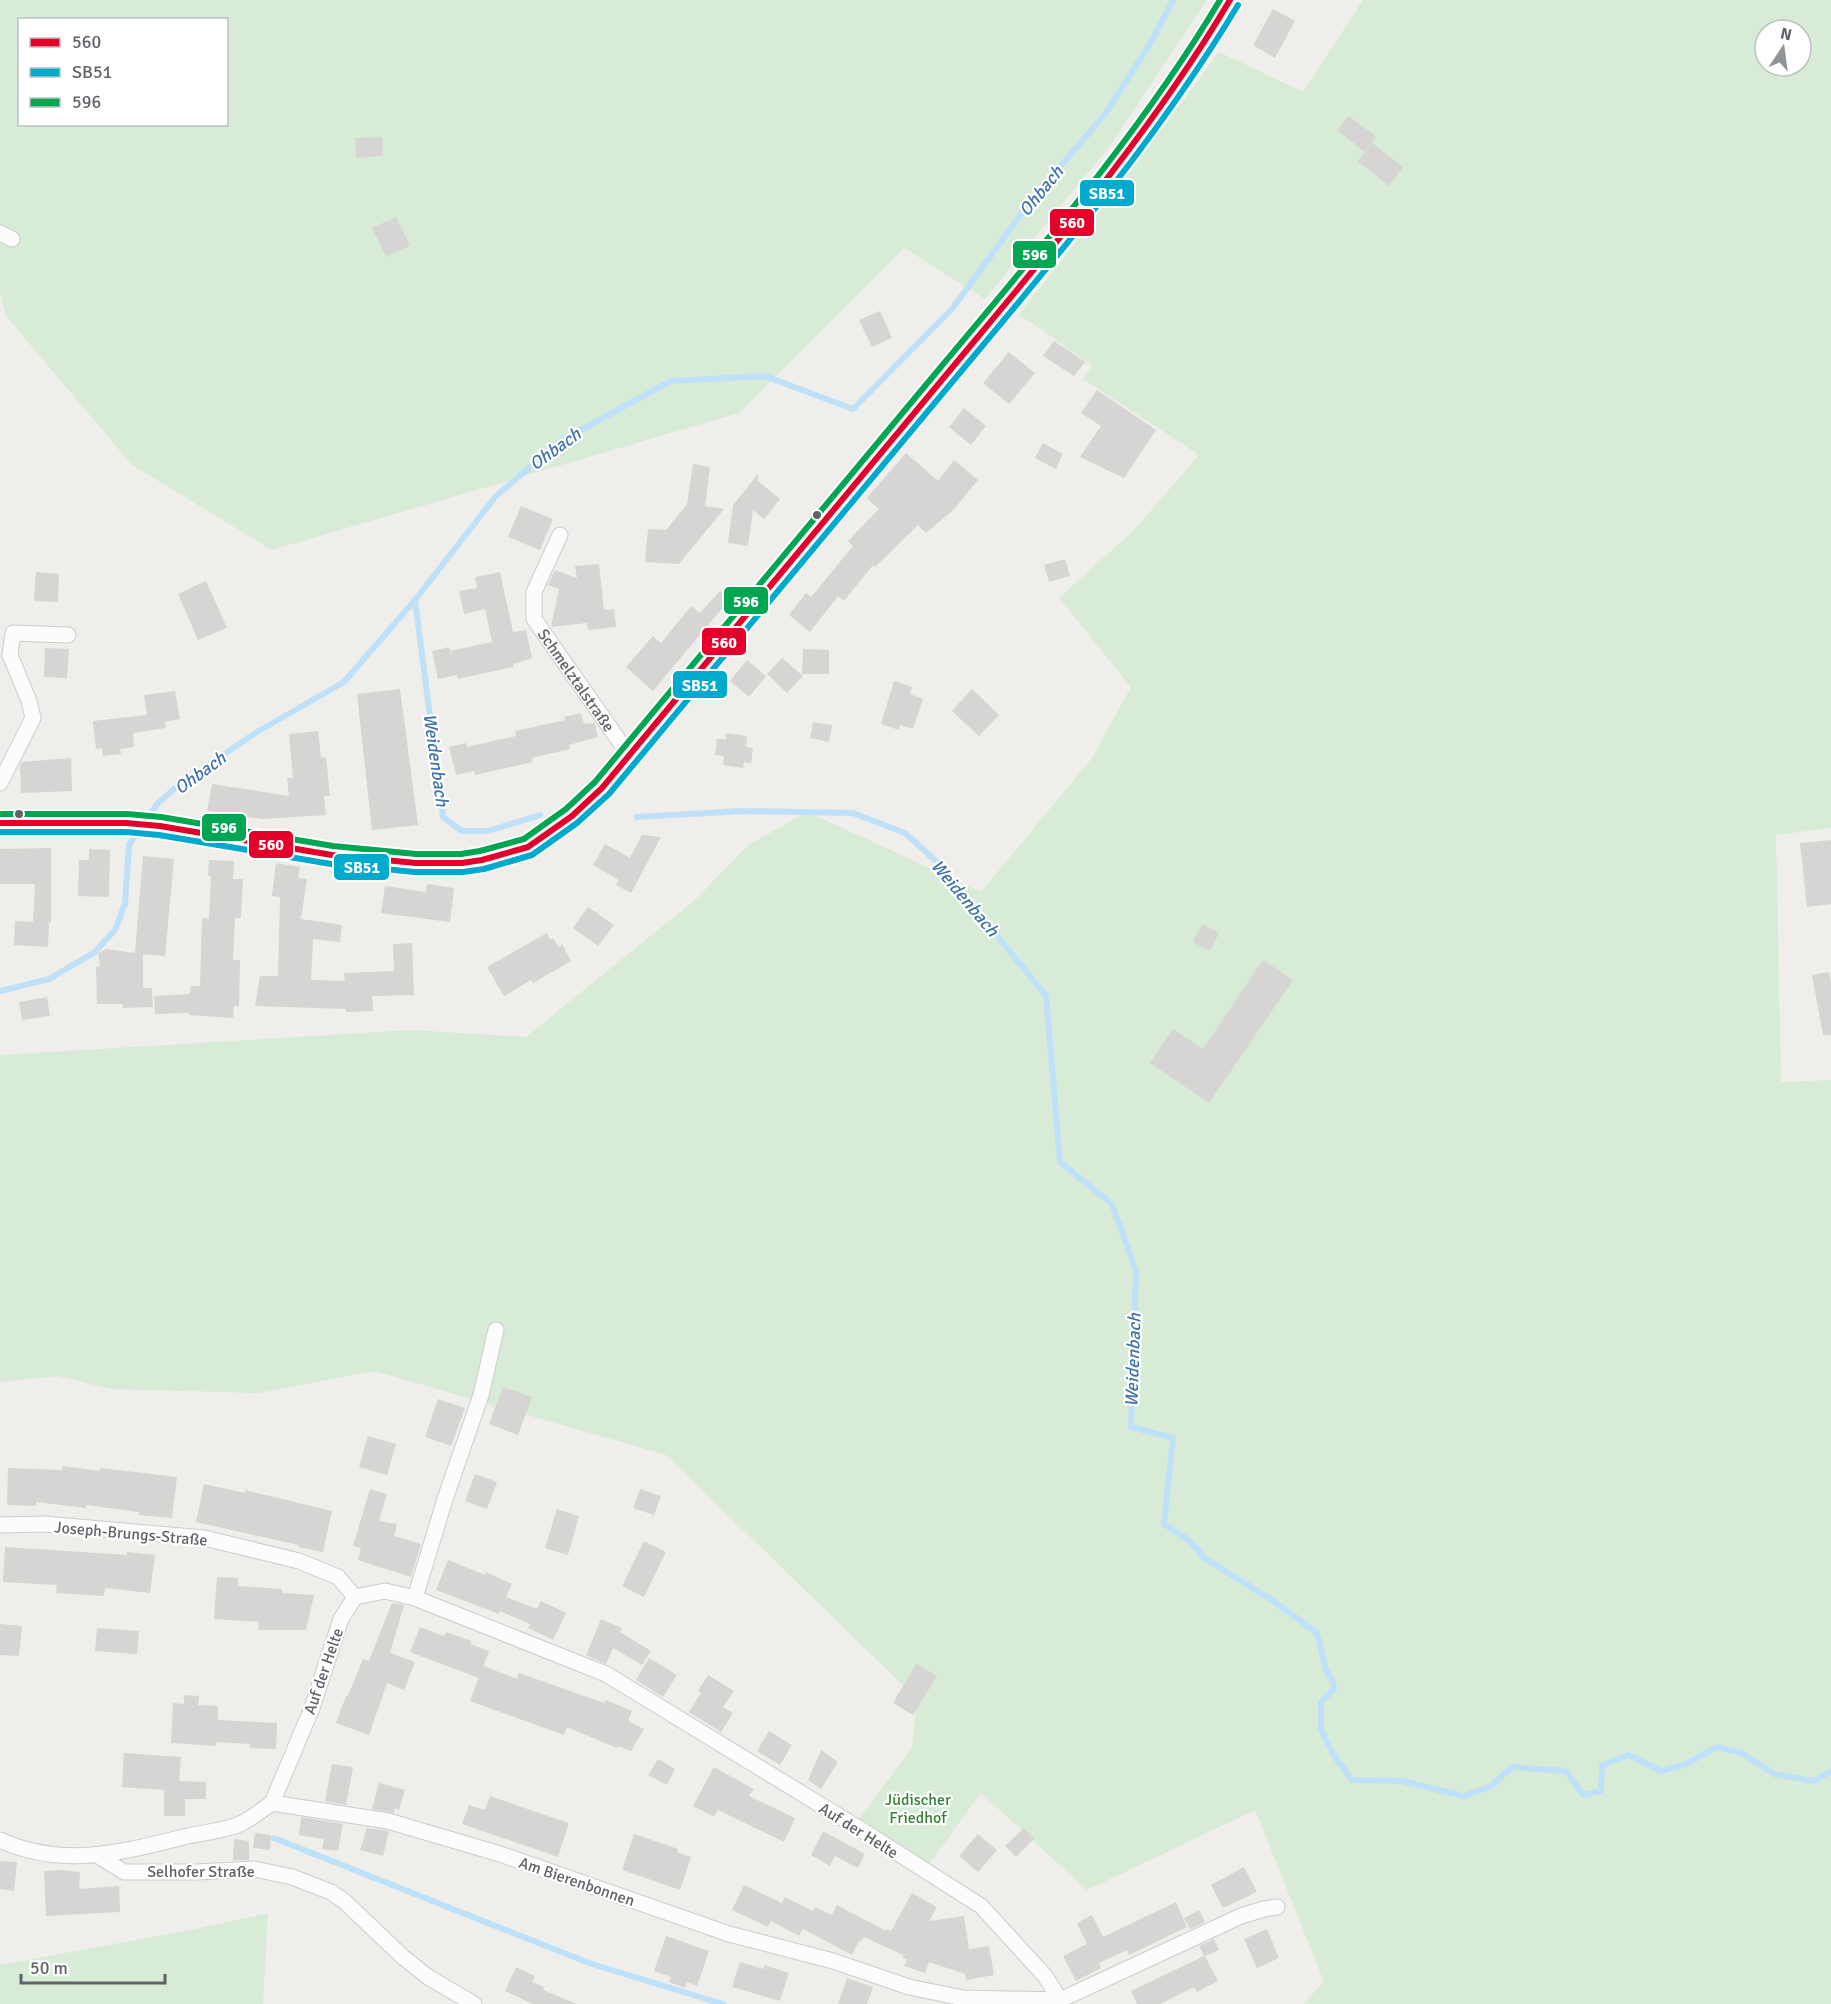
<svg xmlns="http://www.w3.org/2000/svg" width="1831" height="2004" font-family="Signika,sans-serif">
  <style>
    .green { fill: #d8ebd6; fill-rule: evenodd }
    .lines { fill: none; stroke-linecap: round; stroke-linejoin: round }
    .stream { stroke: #bfe0f9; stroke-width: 6 }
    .building { fill: #d6d5d3 }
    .minor-casing { stroke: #cbcccc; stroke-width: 17 }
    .secondary-casing { stroke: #cacacb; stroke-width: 23 }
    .minor { stroke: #fdfcfc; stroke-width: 15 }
    .secondary { stroke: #fdfcfc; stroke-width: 21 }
    .bus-1-casing { stroke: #fff; stroke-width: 10 }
    .bus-2-casing { stroke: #fff; stroke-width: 10 }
    .bus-3-casing { stroke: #fff; stroke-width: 10 }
    .bus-1 { stroke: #e4002b; stroke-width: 6 }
    .bus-2 { stroke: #00a9ce; stroke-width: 6 }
    .bus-3 { stroke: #00a651; stroke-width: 6 }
    .bus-dot { fill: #5f6368; stroke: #fff; stroke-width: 2 }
    .labels { text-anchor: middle; stroke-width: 4.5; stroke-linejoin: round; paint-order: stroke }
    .street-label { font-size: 16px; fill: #5f6368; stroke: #fff }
    .park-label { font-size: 16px; fill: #348238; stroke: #fff }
    .water-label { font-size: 18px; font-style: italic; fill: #4174aa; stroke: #fff }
    .line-badge { stroke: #fff; stroke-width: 2 }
    .badge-label { font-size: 16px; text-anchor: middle; font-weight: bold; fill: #fff }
  </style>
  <rect width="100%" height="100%" fill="#efeeea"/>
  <g class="green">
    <path d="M0,0H1207L1112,143L985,299L904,248L739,413L272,550L132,465L6,316L0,292ZM20,20H226V124H20Z"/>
    <path d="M1363,0H1831V828L1776,835L1781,1082L1831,1080V2004H1303L1324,1982L1255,1810L1087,1890L981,1793L928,1865L859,1819L912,1748L917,1699L666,1455L374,1371L260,1393L110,1389L58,1376L0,1382V1055L411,1030L526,1037L696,899L748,845L808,812L981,892L1092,758L1131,687L1059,598L1134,530L1199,455L1083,379L1092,366L1031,322L1018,316L1105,205L1219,52L1303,92ZM1765,30H1801V66H1765Z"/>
    <path d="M268,1913L263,2004H0V1965L195,1929Z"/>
  </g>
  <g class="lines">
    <g class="stream">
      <path d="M415,600L443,817L462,831H488L540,815"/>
      <path d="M637,817L743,811L853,813L905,833L937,862L1046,996L1060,1162L1112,1204L1136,1271L1131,1427L1173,1438L1164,1524L1191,1542L1204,1558L1272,1600L1317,1633L1326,1670L1333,1682L1334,1689L1321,1702V1730L1333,1754L1352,1780L1402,1781L1463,1796L1490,1787L1512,1767L1566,1771L1583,1795L1601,1791L1602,1765L1629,1755L1661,1771L1684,1765L1717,1747L1742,1753L1774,1774L1814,1781L1831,1771"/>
      <path d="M146,820L158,803L180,784L257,732L344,682L415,600L496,496L562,440L671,381L765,376L853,409L952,309L1027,206L1105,114L1150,44L1173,0"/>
      <path d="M0,991L49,979L95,952L115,930L125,904L129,845L140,828"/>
      <path d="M274,1838L589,1963L723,2004"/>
    </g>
  </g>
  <g class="building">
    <path d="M1273,9L1295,21L1275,58L1253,45Z"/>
    <path d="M1348,116L1376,136L1365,152L1337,130Z"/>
    <path d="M382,137L383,156L356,158L355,138Z"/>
    <path d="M1372,143L1403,167L1389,186L1358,161Z"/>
    <path d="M396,217L410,246L386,257L372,228Z"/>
    <path d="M880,311L892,338L872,347L859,320Z"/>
    <path d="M1054,341L1085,362L1074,376L1043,356Z"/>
    <path d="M1009,352L1035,373L1009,404L983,383Z"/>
    <path d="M1097,390L1156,430L1124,478L1080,457L1101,426L1081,413Z"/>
    <path d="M964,408L986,426L971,445L949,427Z"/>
    <path d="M1043,443L1063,454L1056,469L1035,458Z"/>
    <path d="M906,453L938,481L954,460L978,480L954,509L926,533L918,525L875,567L873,565L844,601L838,596L810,632L789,615L806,593L811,597L853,546L848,541L879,509L867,498Z"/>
    <path d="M693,464L710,467L705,506L724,509L679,564L645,562L648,529L666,530L687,504Z"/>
    <path d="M758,474V481L780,499L764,519L753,510L748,546L728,543L733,505Z"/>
    <path d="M521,506L553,519L540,550L508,537Z"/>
    <path d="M1065,559L1070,576L1049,582L1044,565Z"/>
    <path d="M599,564L604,610L614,609L616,627L588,630L587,623L551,627L559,589L548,585L555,570L577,578L575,566Z"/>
    <path d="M36,572L59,574L58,602L34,601Z"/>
    <path d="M500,572L513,632L526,630L532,658L513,664L514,667L471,676L458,679L457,675L438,679L432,651L449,647L450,651L492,642L485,609L464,614L459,591L477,588L475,577Z"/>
    <path d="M206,581L227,628L198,640L178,594Z"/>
    <path d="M720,591L730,599L653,691L626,667L653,636L661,643L691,606L700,613Z"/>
    <path d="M45,648L69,649L67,678L44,677Z"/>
    <path d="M803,649L829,650V674H802Z"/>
    <path d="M782,658L803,676L787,693L767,674Z"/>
    <path d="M747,660L766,676L749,697L730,681Z"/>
    <path d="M894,681L912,687L910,694L923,699L913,729L900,725L899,730L881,724Z"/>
    <path d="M400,689L418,825L372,830L357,694Z"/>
    <path d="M972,689L999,715L979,736L952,711Z"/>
    <path d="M175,691L180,719L165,722L166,728L133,733L134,747L120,749L121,754L103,756L102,748L96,749L93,721L147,715L144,695Z"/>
    <path d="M581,713L584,724L595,723L598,737L569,745L570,749L532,758L533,762L475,775L474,771L456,775L449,747L466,743L467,747L516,736L515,731L565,720L564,717Z"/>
    <path d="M813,722L832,725L829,742L810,738Z"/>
    <path d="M318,731L321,758L326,757L330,796H324L326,815L262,819L207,811L212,784L289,796L287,778H293L289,734Z"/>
    <path d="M726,733L747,736L746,747L753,748L751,763L744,762L743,768L723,765L724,756L715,755L717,739H726Z"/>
    <path d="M71,758L72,791L21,793L20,765L22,762Z"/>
    <path d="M642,835L661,837L631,893L616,885L619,880L593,865L605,844L630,858Z"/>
    <path d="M1831,840V904L1807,907L1800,843Z"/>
    <path d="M51,848V922H49L48,947L14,945L15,921L33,922L35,884H0V849Z"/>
    <path d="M89,849L110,850L109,897L78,896L79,860H89Z"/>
    <path d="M143,856L174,859L165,956L143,954V988H152L153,1007L123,1008V1004H97L96,967L100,966L98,953L106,949L135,953Z"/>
    <path d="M209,860L234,861L233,879H243L241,918H235L233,960H240L239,1006H234L233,1018L189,1015V1013L155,1014L154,996L190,994L191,986H200L202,918L209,919L211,876H208Z"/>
    <path d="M276,863L300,867L298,878L307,879L301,919L342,925L340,942L313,939L311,980L345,981L344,973L394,971L393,944L412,943L414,995L372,996L373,1011L346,1012V1009L255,1006L260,976H278L280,897L272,896Z"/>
    <path d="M427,884L454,888L450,922L381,913L385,886L426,892Z"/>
    <path d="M588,907L614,925L598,946L573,928Z"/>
    <path d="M1202,924L1219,933L1210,951L1193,942Z"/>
    <path d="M547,933L550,940L553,938L559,948L562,944L571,961L533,983L531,980L504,996L487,967Z"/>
    <path d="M1263,960L1293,980L1209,1103L1150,1063L1173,1029L1203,1049Z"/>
    <path d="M1829,972L1831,984V1035H1823L1812,975Z"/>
    <path d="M47,997L50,1016L22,1020L19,1002Z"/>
    <path d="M503,1387L532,1397L518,1435L489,1424Z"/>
    <path d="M438,1399L465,1408L451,1446L425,1437Z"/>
    <path d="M368,1436L396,1444L387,1475L359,1467Z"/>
    <path d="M63,1466L100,1471V1468L177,1477L172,1518L139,1515V1512L86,1505V1508L36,1502V1506L7,1505L8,1468L62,1470Z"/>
    <path d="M475,1474L497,1482L487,1509L465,1501Z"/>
    <path d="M204,1484L245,1493V1490L332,1511L323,1552L299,1547V1545L196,1522Z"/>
    <path d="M370,1489L387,1494L379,1521L397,1524L394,1536L421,1544L411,1577L358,1560L361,1548L353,1546Z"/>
    <path d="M640,1489L661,1496L654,1515L633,1508Z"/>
    <path d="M557,1509L579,1516L568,1555L545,1548Z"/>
    <path d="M644,1541L666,1552L644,1597L622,1586Z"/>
    <path d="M5,1547L127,1555V1552L155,1555L150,1593L105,1588L104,1596L56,1593L57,1585L3,1582Z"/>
    <path d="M448,1560L485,1575L486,1572L512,1584L506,1597L537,1609L541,1601L566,1613L553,1640L528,1628L530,1624L500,1611L499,1614L436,1590Z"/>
    <path d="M217,1577L238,1578V1586L282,1589V1593L314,1595L306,1630H258L259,1622L214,1619Z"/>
    <path d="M392,1603L404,1605L390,1653L415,1662L404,1690L387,1683L369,1735L336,1723L346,1696H348L363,1659L369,1661Z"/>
    <path d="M601,1619L622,1628L620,1632L651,1651L642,1665L613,1648L606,1664L586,1655Z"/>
    <path d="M0,1624L22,1626L19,1656L0,1655Z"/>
    <path d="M420,1627L444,1636L446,1632L472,1641L470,1644L489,1651L479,1678L410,1652Z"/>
    <path d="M97,1628L139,1631L137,1654L95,1651Z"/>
    <path d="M649,1658L677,1675L663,1697L636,1680Z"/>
    <path d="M916,1664L937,1676L913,1715L893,1703Z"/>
    <path d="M483,1666L517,1679L519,1673L604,1703L606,1700L632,1711L628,1721L644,1729L631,1751L618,1746L617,1748L567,1727L564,1735L470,1701Z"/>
    <path d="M708,1675L734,1691L723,1707L733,1713L721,1732L689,1712L701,1693L698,1691Z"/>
    <path d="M184,1695L199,1696L198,1705L218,1706V1720L277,1723L276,1749L250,1748V1744L216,1742V1746L171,1743L173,1703L184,1704Z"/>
    <path d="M769,1731L792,1745L780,1765L757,1751Z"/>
    <path d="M821,1750L838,1762L821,1789L808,1780Z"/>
    <path d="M124,1753L181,1757L179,1781L206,1782V1799H185V1816H164V1790L122,1787Z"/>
    <path d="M658,1759L675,1769L667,1785L648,1775Z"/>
    <path d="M332,1764L353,1767L346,1805L325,1801Z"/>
    <path d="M714,1767L754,1789L749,1796L795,1818L784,1842L718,1810L714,1817L693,1806Z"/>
    <path d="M379,1783L405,1790L399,1810L395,1808L394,1813L372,1809Z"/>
    <path d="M490,1796L569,1823L558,1857L462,1824L469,1805L485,1810Z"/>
    <path d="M301,1817L343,1824L338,1851L322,1849L324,1839L299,1835Z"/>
    <path d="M367,1828L389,1831L383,1856L360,1850Z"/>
    <path d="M1024,1828L1034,1839L1016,1857L1005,1846Z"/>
    <path d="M823,1831L865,1854L858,1868L835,1856L830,1866L811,1855Z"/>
    <path d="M255,1833L271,1835L270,1850L253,1848Z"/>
    <path d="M634,1834L678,1849L677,1852L691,1857L680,1890L622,1870Z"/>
    <path d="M978,1834L997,1850L978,1872L959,1856Z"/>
    <path d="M234,1839L249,1841V1860H233Z"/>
    <path d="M0,1861L17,1862L14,1891L0,1889Z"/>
    <path d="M1244,1867L1257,1892L1223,1908L1211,1885Z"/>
    <path d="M61,1870L80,1872L79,1889L119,1886L120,1912L46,1916L44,1871Z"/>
    <path d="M744,1885L782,1903L785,1897L813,1911L815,1907L832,1915L837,1905L886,1931L887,1929L891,1931L912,1893L937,1907L929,1921L964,1916L969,1949L989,1946L994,1975L966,1980L965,1974L929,1962L925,1973L904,1966L907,1959L903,1958V1955L864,1937L861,1942L859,1941L852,1955L803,1929L799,1936L771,1921L768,1927L732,1910Z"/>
    <path d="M1176,1902L1187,1927L1129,1955L1127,1950L1099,1963L1101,1968L1076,1981L1063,1956L1087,1944L1077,1923L1092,1915L1103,1937Z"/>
    <path d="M1199,1910L1205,1922L1190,1929L1184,1918Z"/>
    <path d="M1267,1929L1279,1958L1257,1968L1244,1939Z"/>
    <path d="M666,1936L709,1951L697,1986L687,1982L685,1988L669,1982L671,1977L654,1971Z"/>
    <path d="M1214,1939L1219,1950L1205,1956L1218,1981L1197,1992L1194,1987L1160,2004H1137L1131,1991L1204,1956L1199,1946Z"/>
    <path d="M740,1962L764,1969L765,1965L789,1973L780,2001L732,1987Z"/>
    <path d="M516,1967L535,1976L532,1982L544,1987L543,1990L577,2004H533L505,1991Z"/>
    <path d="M847,1978L873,1987L867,2004H838Z"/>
  </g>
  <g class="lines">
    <defs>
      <g id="minor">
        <path d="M0,233L12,239"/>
        <path id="s1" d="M560,535L534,592V619L629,755"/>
        <path d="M0,783L33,718L29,701L10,655L13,633L68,635"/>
        <path d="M0,1525L44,1524L204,1538L299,1561L338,1577L355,1597"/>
        <path d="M415,1598L445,1499L481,1395L496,1330"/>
        <path d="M272,1803L312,1708L341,1619L355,1597L385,1591L415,1598L606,1674L860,1829L981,1906L1045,1976L1060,2000L1241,1916L1264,1909L1277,1907"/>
        <path d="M0,1840C64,1869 123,1852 188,1836C205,1832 226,1831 242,1823C252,1818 263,1809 272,1803L388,1821L500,1854L729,1934L833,1961L909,1987L963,1998L1060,2000"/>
        <path d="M97,1855L124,1872H197L255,1869L292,1877L331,1892L344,1901L403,1957L428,1977L474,2004"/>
      </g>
      <path id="secondary" d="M0,823H126L160,826L332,855L416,863H462L482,860L528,847L572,816L602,788L1008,301L1145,129L1202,47L1230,0"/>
    </defs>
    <use href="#minor" class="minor-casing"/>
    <use href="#secondary" class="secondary-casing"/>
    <use href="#minor" class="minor"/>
    <use href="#secondary" class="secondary"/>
    <defs>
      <path id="bus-1" d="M0,823H126L160,826L332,855L416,863H462L482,860L528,847L572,816L602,788C717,650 831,513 946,375C1046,255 1150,135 1230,0"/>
      <path id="bus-2" d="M0,832H126L159,835L331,864L415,872H463L484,869L532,855L577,823L609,794C724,656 839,518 953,381C1054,260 1157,140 1238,5"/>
      <path id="bus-3" d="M0,814H127L161,817L333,846L416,854H461L480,851L524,839L566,809L595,782C710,644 825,506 940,368C1038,251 1142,131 1220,0"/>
    </defs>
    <use href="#bus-1" class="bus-1-casing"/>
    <use href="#bus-2" class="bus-2-casing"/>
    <use href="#bus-3" class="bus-3-casing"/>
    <use href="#bus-1" class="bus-1"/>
    <use href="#bus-2" class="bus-2"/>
    <use href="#bus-3" class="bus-3"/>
  </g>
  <g class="bus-dot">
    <circle cx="817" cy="515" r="5"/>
    <circle cx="19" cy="814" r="5"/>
  </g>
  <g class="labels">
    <g class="street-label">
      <text dy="6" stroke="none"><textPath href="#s1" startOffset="164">Schmelztalstraße</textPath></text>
      <text transform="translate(131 1533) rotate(5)" y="6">Joseph-Brungs-Straße</text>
      <text transform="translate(323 1671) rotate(-71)" y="6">Auf der Helte</text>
      <text transform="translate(859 1830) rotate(32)" y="6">Auf der Helte</text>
      <text x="201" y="1877">Selhofer Straße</text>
      <text transform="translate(577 1881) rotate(19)" y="6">Am Bierenbonnen</text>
    </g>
    <g class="park-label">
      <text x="918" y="1805">Jüdischer<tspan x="918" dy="18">Friedhof</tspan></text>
    </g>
    <g class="water-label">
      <text transform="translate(1041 191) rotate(-51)" y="6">Ohbach</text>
      <text transform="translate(555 449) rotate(-36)" y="6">Ohbach</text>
      <text transform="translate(436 760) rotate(82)" y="6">Weidenbach</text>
      <text transform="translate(200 773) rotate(-36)" y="6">Ohbach</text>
      <text transform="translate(965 898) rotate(50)" y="6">Weidenbach</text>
      <text transform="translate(1133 1360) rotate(-88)" y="6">Weidenbach</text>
    </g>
  </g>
  <g class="line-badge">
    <rect x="1079" y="179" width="56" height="28" rx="6" fill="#00a9ce"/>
    <rect x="1049" y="208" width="46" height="29" rx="6" fill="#e4002b"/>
    <rect x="1012" y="240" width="45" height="29" rx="6" fill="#00a651"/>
    <rect x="723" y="586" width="46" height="29" rx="6" fill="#00a651"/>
    <rect x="701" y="627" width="46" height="29" rx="6" fill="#e4002b"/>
    <rect x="672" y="670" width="56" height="29" rx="6" fill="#00a9ce"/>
    <rect x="201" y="813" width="46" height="29" rx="6" fill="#00a651"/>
    <rect x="248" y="830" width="46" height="29" rx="6" fill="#e4002b"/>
    <rect x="333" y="853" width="57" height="28" rx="6" fill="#00a9ce"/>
  </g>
  <g class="badge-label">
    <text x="1107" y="199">SB51</text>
    <text x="1072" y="228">560</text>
    <text x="1035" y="260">596</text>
    <text x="746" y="607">596</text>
    <text x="724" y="648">560</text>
    <text x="700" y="691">SB51</text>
    <text x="224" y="833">596</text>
    <text x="271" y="850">560</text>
    <text x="362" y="873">SB51</text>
  </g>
  <rect x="18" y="18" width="210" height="108" fill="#ffffff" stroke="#bfc1c3" stroke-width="1.5"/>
  <rect x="30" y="38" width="30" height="9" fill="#e4002b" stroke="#bfc1c3" stroke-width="1.5"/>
  <text x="72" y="48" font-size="18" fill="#5f6368">560</text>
  <rect x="30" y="68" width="30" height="9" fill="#00a9ce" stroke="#bfc1c3" stroke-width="1.5"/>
  <text x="72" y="78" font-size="18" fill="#5f6368">SB51</text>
  <rect x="30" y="98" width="30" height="9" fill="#00a651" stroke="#bfc1c3" stroke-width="1.5"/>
  <text x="72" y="108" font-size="18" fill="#5f6368">596</text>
  <g transform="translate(1783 48) rotate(13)"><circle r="28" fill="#ffffff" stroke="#bfc1c3" stroke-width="1.5"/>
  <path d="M0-4.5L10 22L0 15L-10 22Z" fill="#919496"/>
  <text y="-9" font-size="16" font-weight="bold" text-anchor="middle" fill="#5f6368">N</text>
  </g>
  <path d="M21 1974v9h144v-9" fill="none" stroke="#5f6368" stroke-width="3"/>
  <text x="30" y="1974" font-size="18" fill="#5f6368" stroke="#ffffff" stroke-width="4.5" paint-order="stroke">50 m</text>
</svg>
